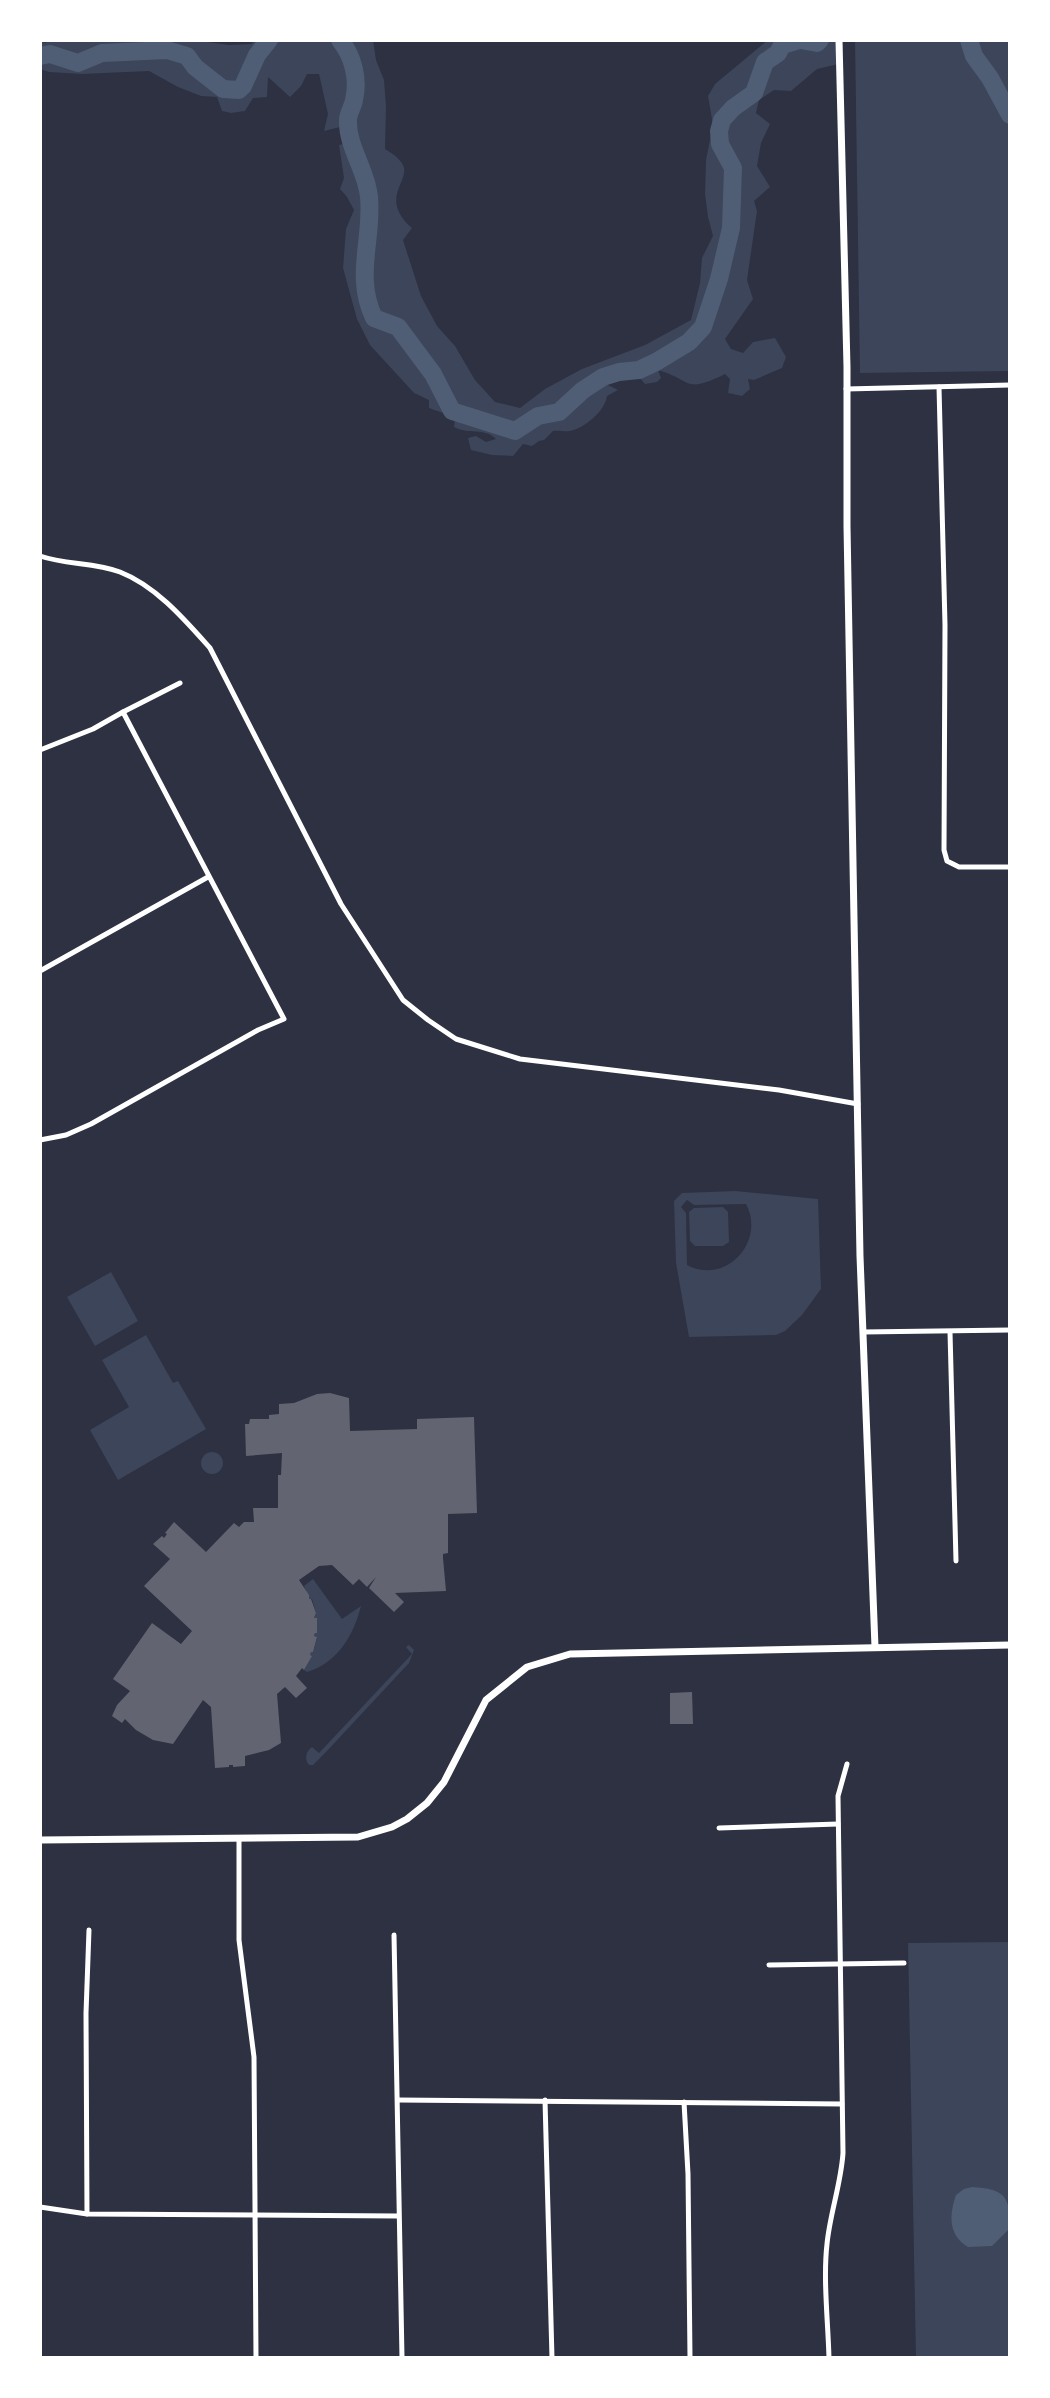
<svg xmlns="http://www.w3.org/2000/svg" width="1050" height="2398" font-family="Literata,serif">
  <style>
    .green { fill: #3c4559; fill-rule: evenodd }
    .water { fill: #4f5d75 }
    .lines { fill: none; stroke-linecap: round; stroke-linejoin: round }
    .river { stroke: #4f5d75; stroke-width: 18 }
    .building { fill: #626471 }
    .minor { stroke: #fff; stroke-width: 5 }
    .tertiary { stroke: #fff; stroke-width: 7 }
  </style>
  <rect width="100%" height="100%" fill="#2d3142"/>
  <g class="green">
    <path d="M50,40H193L229,45L252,44L254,40H373L376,60L384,80L386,106L385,149C391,153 399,157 403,165C411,181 378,198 412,228L403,240L421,296L437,326L455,346L475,380L495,402L520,408L545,389L582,369L645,345L691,320L700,283L702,258L713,236L708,217L705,194L706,160L713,125L708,96L715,84L768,40H839V64L817,69L791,91L774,90L759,100L756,113L770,124L761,143L757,166L770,187L754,201L757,211L747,280L753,299L725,339L731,349L743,353L753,342L775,338L786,357L782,368L754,380L748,379L750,389L742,396L728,393L730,379L725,374C684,394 694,381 658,370L661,378L657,382L645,384L638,376H623L604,383L618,390L607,396C605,411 585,428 570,431C565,432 559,430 553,431L544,440L539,441L532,446L523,444L513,456L492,455L471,450L468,438L476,436L486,442L496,439C484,427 468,435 454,427L455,418C447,413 438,412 429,408V400L414,393L370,345L357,319L343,268L346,229L354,210L347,197L340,189L344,178L339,145L352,142L348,125L324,131L328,114L319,74H307L301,86L290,97L268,77L267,97L253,98L245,111L231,113L222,111L217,97L201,96L178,87L149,71L82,74L49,72L40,69V41L45,43Z"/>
    <path d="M855,40H1010V371L860,373Z"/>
    <path d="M735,1191L818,1199L821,1289L802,1315L785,1331L776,1335L689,1337L676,1263L674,1201L682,1193ZM687,1200L694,1205L746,1204C766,1241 726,1286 687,1265L686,1213L681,1207Z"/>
    <path d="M723,1207L728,1212L729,1242L723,1246H695L690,1241L689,1212L694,1208Z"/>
    <path d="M111,1272L138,1321L95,1346L67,1297Z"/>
    <path d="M146,1335L173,1383L178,1381L206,1429L118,1480L90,1430L129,1407L102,1360Z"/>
    <circle cx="212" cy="1463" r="11"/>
    <path d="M313,1579L342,1619L361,1606C354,1634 338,1663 307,1672L304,1670L311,1657L309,1655L311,1652H313L317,1638L314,1637L315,1633H317V1618H314L316,1613L312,1599H309L304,1586Z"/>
    <path d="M409,1645L414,1650L409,1663L326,1752L313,1765H309C304,1759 306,1751 312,1747L319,1753L412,1654L406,1647Z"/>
    <path d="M1010,1942V2358H916L908,1943Z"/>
  </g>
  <path class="water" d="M972,2187C1005,2189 1010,2196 1010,2228L992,2246L968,2247C948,2235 949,2215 956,2195L964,2189Z"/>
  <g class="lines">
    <g class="river">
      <path d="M340,40C353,56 359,79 354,100C353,107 348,113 348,120C347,147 367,171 369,197C373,240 354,276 374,318L398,327L433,374L452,411L515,431L538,416L559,412L583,390L603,377L619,372L639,370L656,362L689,342L703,327L719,279L731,228L733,168L720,144L719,131L722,120L733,108L754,93L765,62L778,53L782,45L799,40"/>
      <path d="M801,40L817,43L820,40"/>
      <path d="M969,40L974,56L990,78L1010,115"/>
      <path d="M40,56L50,54L78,63L102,53L167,50L187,56L195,67L223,89L239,90L243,86L257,55L269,40"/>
    </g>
  </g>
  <g class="building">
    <path d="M330,1393L349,1398L350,1431L417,1429V1419L474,1417L477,1513L448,1514V1553L443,1554V1558L446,1591L395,1593L404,1602L394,1612L369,1588L376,1577L367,1587L359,1579L353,1585L332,1565L319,1566L299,1580L309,1595V1599H311L316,1613L314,1618H317V1633H315L314,1636L317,1637L313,1652H311L310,1655L312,1656L304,1670L302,1668L296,1676L307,1688L296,1698L285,1687L277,1694L281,1743L269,1750L245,1756V1766L233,1767V1765H229V1767L215,1768L211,1707L203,1700L173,1744L153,1740L136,1730L125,1719L122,1723L112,1716L117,1705L130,1691L113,1679L152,1623L181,1644L192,1631L144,1586L170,1559L153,1544L162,1536L164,1538L167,1534L165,1533L174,1522L206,1552L234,1523L239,1527L244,1522H254L253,1508H278V1475H281L282,1453L246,1456L245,1424H249L250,1419H269V1415L279,1414V1404L294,1403L317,1394Z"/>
    <path d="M692,1692L693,1724H670V1693Z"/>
  </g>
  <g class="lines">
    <g class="minor">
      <path d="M939,387L945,625L944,850L947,861L959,867H1010"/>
      <path d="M846,389L1010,385"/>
      <path d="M40,556C66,565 94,562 120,572C156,586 185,620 210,648L341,904L403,1000L428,1020L456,1039L520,1059L779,1090L858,1104"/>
      <path d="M123,712L180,683"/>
      <path d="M40,750L93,729L123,712L284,1019L258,1030L91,1124L66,1135L40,1140"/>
      <path d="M40,971L208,877"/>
      <path d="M863,1332L1010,1330"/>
      <path d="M950,1332L956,1561"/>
      <path d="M719,1828L838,1824"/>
      <path d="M239,1838V1940L254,2057L256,2358"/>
      <path d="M394,1935L402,2358"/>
      <path d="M769,1965L904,1963"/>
      <path d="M398,2100L842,2104"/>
      <path d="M545,2100L552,2358"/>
      <path d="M684,2102L688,2174L690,2358"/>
      <path d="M40,2207L87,2214L397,2216"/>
      <path d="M87,2214L86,2013L89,1930"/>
      <path d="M829,2358C828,2321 823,2279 827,2244C830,2213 841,2184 843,2153L838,1796L847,1764"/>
    </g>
    <g class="tertiary">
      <path d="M839,40L847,367V526L860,1256L875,1647"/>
      <path d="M40,1840L358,1837L392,1827L407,1819L427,1803L444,1782L486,1700L527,1667L570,1654L1010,1645"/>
    </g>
  </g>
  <rect width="1050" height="2398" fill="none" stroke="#ffffff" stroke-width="84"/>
</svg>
